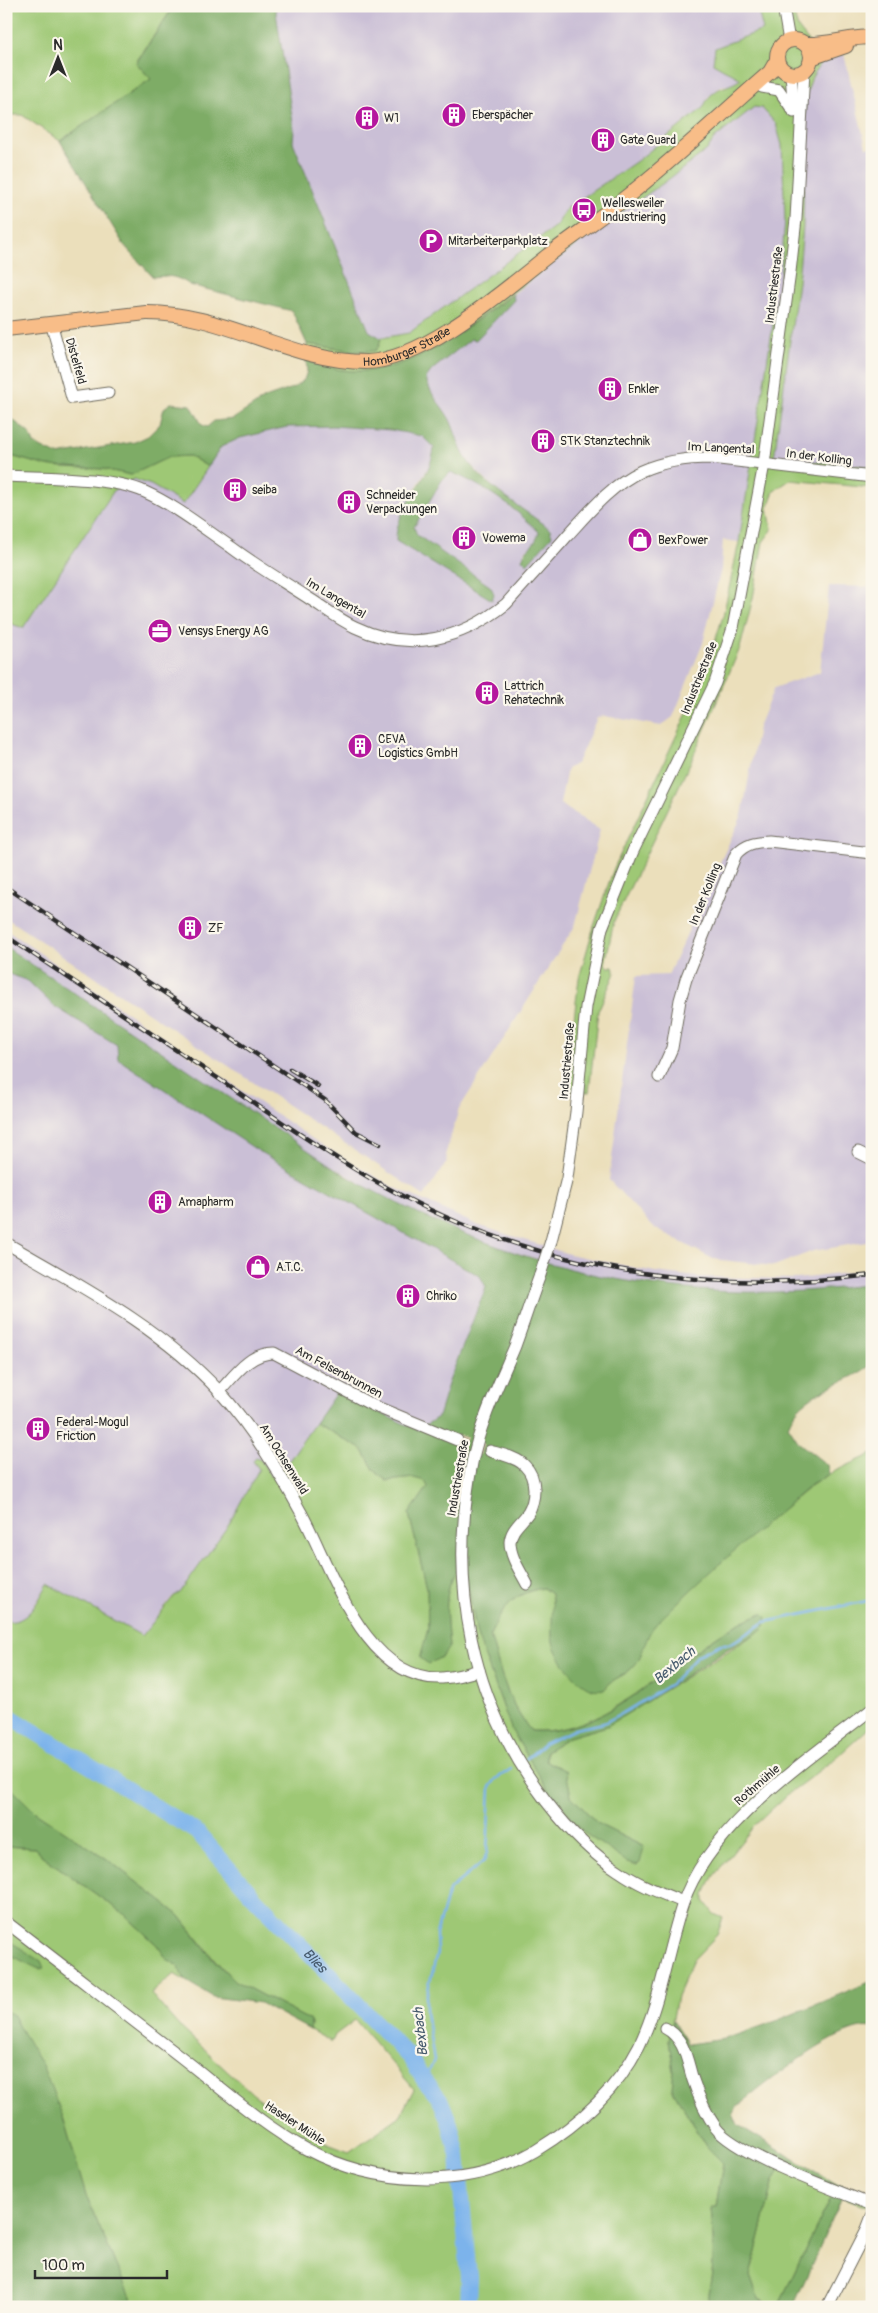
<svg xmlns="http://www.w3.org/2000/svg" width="878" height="2313" font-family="Pangolin,sans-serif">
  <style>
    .industrial { fill: #cabfd6 }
    .green { fill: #9ec874; stroke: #647a50 }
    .forest { fill: #7eac66; stroke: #546c48 }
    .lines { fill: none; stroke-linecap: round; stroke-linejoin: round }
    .stream { stroke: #7bb3eb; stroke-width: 2.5 }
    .river { stroke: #7bb3eb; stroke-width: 16 }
    .minor-tunnel { stroke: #c5bb9e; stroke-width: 11; stroke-dasharray: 11 5.5; stroke-linecap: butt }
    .minor-casing { stroke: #6e6a5d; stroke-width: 13 }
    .major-casing { stroke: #6e6a5d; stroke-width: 16 }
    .minor { stroke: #fff; stroke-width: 11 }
    .major { stroke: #f8bd88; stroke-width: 14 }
    .rail-casing { stroke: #2b2b2b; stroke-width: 4.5 }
    .rail { stroke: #fbf7ec; stroke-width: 2.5; stroke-dasharray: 8; stroke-linecap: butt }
    .minor-bridge-casing { stroke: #6e6a5d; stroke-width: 13; stroke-linecap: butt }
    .minor-bridge { stroke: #fff; stroke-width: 11 }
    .labels { text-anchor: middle; stroke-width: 4.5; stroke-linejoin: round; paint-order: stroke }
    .poi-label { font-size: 12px; fill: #2b2b2b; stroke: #fbf7ec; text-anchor: start }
    .street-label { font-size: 12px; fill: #2b2b2b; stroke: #fbf7ec }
    .water-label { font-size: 14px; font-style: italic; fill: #475b6e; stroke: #fbf7ec }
  </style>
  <rect width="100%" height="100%" fill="#fbf7ec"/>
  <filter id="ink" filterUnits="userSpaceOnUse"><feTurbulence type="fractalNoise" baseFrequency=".02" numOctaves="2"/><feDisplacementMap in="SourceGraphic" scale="10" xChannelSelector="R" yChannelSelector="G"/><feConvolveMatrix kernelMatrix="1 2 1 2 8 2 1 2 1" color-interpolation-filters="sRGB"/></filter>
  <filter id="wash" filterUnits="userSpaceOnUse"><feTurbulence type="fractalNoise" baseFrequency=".0096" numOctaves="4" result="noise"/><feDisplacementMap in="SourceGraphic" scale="20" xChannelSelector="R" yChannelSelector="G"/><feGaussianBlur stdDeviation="1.12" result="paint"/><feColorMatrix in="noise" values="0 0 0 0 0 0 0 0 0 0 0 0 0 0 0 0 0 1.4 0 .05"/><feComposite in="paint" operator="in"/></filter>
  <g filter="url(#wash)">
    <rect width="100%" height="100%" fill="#ebdfbb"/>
    <g class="industrial">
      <path d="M275,6H757L763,30L714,63L741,79L731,85L721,86L708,97L703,108L637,161L566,209L557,225L409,333L381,338L369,331L293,142L294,129Z"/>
      <path d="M844,54L866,147H872V467L774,458L798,282L803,227L805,98L817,66L823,60Z"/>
      <path d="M754,107L762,108L776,124L782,145L785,221L780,280L739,542L723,540L721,569L703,643L673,717L661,726L604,716L597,718L577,763L567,769L560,804L600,830L575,926L459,1109L446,1152L447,1162L424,1196L6,918V622L23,628L115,489L134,479L151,485L183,504L221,447L240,438L287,427L334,426L391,430L422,436L434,448L433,460L411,495L396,541L492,600L491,587L417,535L414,527L442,480L451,472L478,483L525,518L539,531L537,541L525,551L522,558L527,563L552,536L491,485L468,462L458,445L449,418L428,387L426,378L432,370L471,339H476L514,300L513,294L607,222L684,168L707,150L714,139Z"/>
      <path d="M829,586L872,587V1241L813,1251L774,1266L713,1259L654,1228L609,1180L636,976L668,975L742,815L758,727L774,688L820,672Z"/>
      <path d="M6,930L320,1144L391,1186L477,1225L569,1254L655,1272L698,1277L797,1279L872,1270V1284L798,1293L699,1291L613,1279L566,1268L473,1239L385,1198L314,1155L6,947Z"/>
      <path d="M6,973L28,981L54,1006L118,1045L260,1152L480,1276L486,1287L448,1384L438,1417L418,1430L336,1393L288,1463L270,1477L261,1460L259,1469L227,1527L180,1593L173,1596L142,1636L48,1584L27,1617L13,1622L6,1621Z"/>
    </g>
    <g class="green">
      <path d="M6,6H174L136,62L151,79L60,141L22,115H6Z"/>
      <path d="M757,6H806L792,9L798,28L823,60L812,77L805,98L803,227L798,282L774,458L872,467V488L790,480L774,491L768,507L772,530L763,542L753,598L740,648L692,759L614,921L605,964L608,967H613L615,973L598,1011L589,1092L565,1091L579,978L594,926L614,868L704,677L723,616L739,542L780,280L785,221L782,145L776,124L762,108L754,107L714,139L707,150L665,182L607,222L461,331L413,361L379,370L354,371L325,368L306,360L307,344L354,351L379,346L381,338L409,333L557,225L566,209L637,161L703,108C714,84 723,91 741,79L713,63L715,48L763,30Z"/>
      <path d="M11,456L47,466L103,469L131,475L169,457L190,456L208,467L183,504L151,485L134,479L115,489L23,628L6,622V460Z"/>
      <path d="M315,1423L362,1449L375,1471L387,1481L414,1478L426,1481L428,1487L409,1514L427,1588L428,1629L421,1658L449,1647C447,1621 440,1580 464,1564L477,1635L512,1731L550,1793L583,1832L644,1847L598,1824L571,1796L566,1771L546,1761V1751L569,1737L607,1726L757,1633L763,1613C685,1640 619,1735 531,1731C508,1704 499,1668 490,1635C503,1608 512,1593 543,1588L551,1594L553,1606L552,1638L604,1690C614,1676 622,1678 631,1669C643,1657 643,1638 654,1626C701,1574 758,1530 812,1485L829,1474L872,1454V1725L837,1757L787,1795L754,1826L713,1877L705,1894V1902L714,1914L723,1918L717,1935L693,1960L677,1996L669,2040L674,2071L672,2089L708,2148L723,2163L716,2207L711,2208C713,2231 715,2257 711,2280C709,2293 706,2293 710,2307H134L86,2196L63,2117L12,2015L6,2011V1953L14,1955V1944L6,1939V1846L35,1848L41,1855L124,1914L157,1945L167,1959L179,1966L186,1981L174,1974L151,1994L177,2024L253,2094L317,2140L349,2152L400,2116L414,2089L355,2020L335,2035L332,2042L310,2030L311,2024L309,2020L235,1981L216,1961L179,1915L107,1859L35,1812L6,1783V1621C28,1625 38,1600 48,1584L142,1636L174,1596L180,1593L227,1527L259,1469L253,1461L256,1458L261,1460L271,1477L288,1462Z"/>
      <path d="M783,2164L832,2185L834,2183L872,2199V2208L842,2197L831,2198L779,2304L772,2306L758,2298L750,2276L773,2183Z"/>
    </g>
    <g class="forest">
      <path d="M174,6H275L294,129L293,142L369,331L381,338L379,346L375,351H354L307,344L292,311L190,285C177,276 169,275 153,277L124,245L60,141L151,79L136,63Z"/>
      <path d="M513,294L514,300L476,340L471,339L432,370L426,378C429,394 441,404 449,418C456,431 458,447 467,460C484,486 525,510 550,529L552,536L527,564L522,559C527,546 536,546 539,532C513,506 484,486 451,472L442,480L414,527L417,535L491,587L494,594L492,600L396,541C395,506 431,481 434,448L422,436L391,430L334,426L287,427L240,438L221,447L208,467L190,456L169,457L131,475L103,469L47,466L11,456L6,460V414L30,434L34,444L57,455L135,442L148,436L160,424L164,408L171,403L191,405L202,425L207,427L214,421L233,419L265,398L293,388L304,380L307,371L306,360C388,395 449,340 513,294Z"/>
      <path d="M6,947L345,1175C511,1271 681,1311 872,1284V1364C845,1386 801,1390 788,1426L799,1443L827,1465L829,1474L811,1485C759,1530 705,1574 657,1623C643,1637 645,1657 631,1669C621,1678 613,1677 604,1690C601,1689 596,1690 592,1689C575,1683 554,1655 552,1637C551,1623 554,1609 551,1594L543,1588C512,1593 503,1608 490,1635C499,1668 508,1704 531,1731C619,1736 685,1640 763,1613L767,1617L765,1626L757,1633L724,1651L635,1709L607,1726L569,1737L546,1751V1761L566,1771L571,1796L598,1824L644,1847L640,1863L636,1865L627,1862L583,1832L550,1793L512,1731L477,1635L464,1564C440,1580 447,1621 449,1647L443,1656L429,1664L420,1658L428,1629L427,1588L409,1514L428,1487L425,1481L414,1478L387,1481L375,1471L362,1449L315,1423L336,1393L418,1430L438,1417L448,1384L486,1287L480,1276L260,1152L118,1059L117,1045L54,1006L28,981L6,973Z"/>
      <path d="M6,1783L35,1812L107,1859L179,1915L215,1961L235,1981L309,2020L311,2024L310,2030L260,2003L213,1997L186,1981L178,1966L167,1959L157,1945L124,1914L41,1855L35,1848L6,1846Z"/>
      <path d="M6,1939L41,1961L44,1968L39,1969L6,1953Z"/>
      <path d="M872,1981V2028C842,2021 762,2087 738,2106L733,2113L738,2125L834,2183L832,2186L783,2164L773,2183L750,2276L758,2298L766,2304H779L831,2198L834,2195L842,2197L793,2307H710C706,2293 709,2293 711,2280C715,2257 713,2230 711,2207H716L723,2163L708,2148L672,2089L674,2071L669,2040L673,2021L688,2044L725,2039L776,2021Z"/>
      <path d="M6,2011L12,2015L42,2065L63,2117L86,2196L134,2307H6Z"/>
    </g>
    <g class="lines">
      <g class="stream">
        <path d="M526,1759L544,1744L575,1729L604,1723L626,1711L671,1684L698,1655L721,1644H730L765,1622L872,1600"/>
        <path d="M424,2080L434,2060L426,2012V1998L437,1953L436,1934L446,1899L450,1889L484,1861L487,1852L490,1787L496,1779L511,1769"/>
      </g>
      <path class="river" id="s1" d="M6,1714L198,1833L253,1896L410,2058L424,2080L440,2099L450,2124L458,2156L469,2277L468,2307"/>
    </g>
  </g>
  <g filter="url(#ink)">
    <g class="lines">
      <path class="minor-tunnel" d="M457,1440L490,1451"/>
      <defs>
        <g id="minor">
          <path d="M783,6L789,41"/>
          <path d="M791,74L794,112"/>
          <path d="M762,87L779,90L792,109"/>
          <path d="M52,326L72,398L108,393"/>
          <path d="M6,476C47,478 109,476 145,492C176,506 203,528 231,547C255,565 281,580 307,597C323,607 338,619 355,627C409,653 461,640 506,604C526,581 547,559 567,536C589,512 611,485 641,471C664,461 686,458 711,458L872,477"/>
          <path d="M659,1077L672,1048L680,1000L686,979L736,854C746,843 755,842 769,841L872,853"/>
          <path d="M858,1152L872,1159"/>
          <path d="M551,1241L567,1178L576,1112L586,1007L602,928L633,851L715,683L733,628L764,464L790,272L796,219L804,71"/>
          <path d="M6,1243C82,1287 160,1327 220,1392C253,1429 279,1471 302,1514C331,1568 365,1682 442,1678C455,1677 467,1674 479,1670"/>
          <path d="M540,1275C531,1299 524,1322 515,1346C499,1384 480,1422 472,1463C448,1583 470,1702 546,1801C567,1828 590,1853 619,1871C639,1885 661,1893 683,1902"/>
          <path d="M219,1392C235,1375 249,1353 274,1353L372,1405L457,1440"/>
          <path d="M490,1451C500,1454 517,1457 525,1466C537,1478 536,1499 528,1513C521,1523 511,1529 510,1542C510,1557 521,1572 527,1584"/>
          <path d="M6,1922C65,1967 123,2013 181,2057C221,2088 262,2125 306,2149C376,2186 466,2191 535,2151C578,2125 616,2091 639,2046C661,2001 667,1950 683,1903C710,1824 808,1760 872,1709"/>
          <path d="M665,2028C685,2038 687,2061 693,2080C698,2095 707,2115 716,2128C736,2155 837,2190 872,2205"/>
          <path d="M827,2307L867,2229L872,2216"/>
        </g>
        <g id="major">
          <circle cx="794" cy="57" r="17"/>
          <path d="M805,44C827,45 849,37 872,37"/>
          <path d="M811,58L846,46"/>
          <path id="s2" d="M6,329L146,313C222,312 290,362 366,362C423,361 502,292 546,257C572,237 599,219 625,198C675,159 721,114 770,72L777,60"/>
        </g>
      </defs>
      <use href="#minor" class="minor-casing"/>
      <use href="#major" class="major-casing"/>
      <use href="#minor" class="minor"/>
      <use href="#major" class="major"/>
      <defs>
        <g id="rail">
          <path d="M6,887L325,1100L356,1132L380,1144"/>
          <path d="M6,936C78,984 150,1032 222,1081C297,1133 372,1186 457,1222C588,1277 731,1292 872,1275"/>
          <path d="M290,1069L318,1086"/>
        </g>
      </defs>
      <use href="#rail" class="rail-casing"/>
      <use href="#rail" class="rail"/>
      <defs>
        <path id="minor-bridge" d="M540,1275L551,1241"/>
      </defs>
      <use href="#minor-bridge" class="minor-bridge-casing"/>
      <use href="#minor-bridge" class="minor-bridge"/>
    </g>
  </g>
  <defs>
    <symbol id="building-disc" viewBox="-11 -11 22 22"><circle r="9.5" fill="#b5179e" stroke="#fbf7ec"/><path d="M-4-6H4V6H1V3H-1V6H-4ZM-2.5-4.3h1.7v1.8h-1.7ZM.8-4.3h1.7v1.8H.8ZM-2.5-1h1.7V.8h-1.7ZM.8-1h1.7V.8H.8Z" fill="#fff"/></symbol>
    <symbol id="bus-disc" viewBox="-11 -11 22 22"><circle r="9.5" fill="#b5179e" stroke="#fbf7ec"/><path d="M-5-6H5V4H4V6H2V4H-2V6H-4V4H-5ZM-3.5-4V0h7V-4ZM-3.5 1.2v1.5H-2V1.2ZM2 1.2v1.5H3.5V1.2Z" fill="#fff"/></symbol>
    <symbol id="parking-disc" viewBox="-11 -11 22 22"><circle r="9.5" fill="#b5179e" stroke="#fbf7ec"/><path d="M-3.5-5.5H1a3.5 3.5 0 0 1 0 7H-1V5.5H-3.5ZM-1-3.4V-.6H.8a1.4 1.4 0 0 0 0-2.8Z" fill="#fff"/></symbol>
    <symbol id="shop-disc" viewBox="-11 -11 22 22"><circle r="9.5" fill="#b5179e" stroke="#fbf7ec"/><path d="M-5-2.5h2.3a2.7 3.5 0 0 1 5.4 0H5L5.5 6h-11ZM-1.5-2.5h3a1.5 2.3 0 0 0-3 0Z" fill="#fff"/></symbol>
    <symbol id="office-disc" viewBox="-11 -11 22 22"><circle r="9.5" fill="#b5179e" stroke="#fbf7ec"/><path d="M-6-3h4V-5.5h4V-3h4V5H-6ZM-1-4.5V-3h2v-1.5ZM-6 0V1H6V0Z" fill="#fff"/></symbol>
  </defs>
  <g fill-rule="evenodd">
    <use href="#building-disc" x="440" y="101" width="28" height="28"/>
    <use href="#building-disc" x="353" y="104" width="28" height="28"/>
    <use href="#building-disc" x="589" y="126" width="28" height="28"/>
    <use href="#bus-disc" x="570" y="196" width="28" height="28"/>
    <use href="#parking-disc" x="417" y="227" width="28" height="28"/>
    <use href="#building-disc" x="596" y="375" width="28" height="28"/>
    <use href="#building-disc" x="529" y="427" width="28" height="28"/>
    <use href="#building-disc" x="221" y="476" width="28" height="28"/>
    <use href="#building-disc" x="335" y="488" width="28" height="28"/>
    <use href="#building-disc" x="450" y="524" width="28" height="28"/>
    <use href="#shop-disc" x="626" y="526" width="28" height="28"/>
    <use href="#office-disc" x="146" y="617" width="28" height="28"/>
    <use href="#building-disc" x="473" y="679" width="28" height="28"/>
    <use href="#building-disc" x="346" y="732" width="28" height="28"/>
    <use href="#building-disc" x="176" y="914" width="28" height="28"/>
    <use href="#building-disc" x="146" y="1188" width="28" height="28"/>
    <use href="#shop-disc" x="244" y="1253" width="28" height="28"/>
    <use href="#building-disc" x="394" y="1282" width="28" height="28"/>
    <use href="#building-disc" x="24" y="1415" width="28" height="28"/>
  </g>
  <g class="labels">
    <g class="poi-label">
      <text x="472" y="119">Eberspächer</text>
      <text x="384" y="122">W1</text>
      <text x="620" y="144">Gate Guard</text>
      <text x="602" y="207">Wellesweiler<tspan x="602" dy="14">Industriering</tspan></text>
      <text x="448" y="245">Mitarbeiterparkplatz</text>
      <text x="628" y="393">Enkler</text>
      <text x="560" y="445">STK Stanztechnik</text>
      <text x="252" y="494">seiba</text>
      <text x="366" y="499">Schneider<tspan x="366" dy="14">Verpackungen</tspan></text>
      <text x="482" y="542">Vowema</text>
      <text x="658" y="544">BexPower</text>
      <text x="178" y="635">Vensys Energy AG</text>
      <text x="504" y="690">Lattrich<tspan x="504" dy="14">Rehatechnik</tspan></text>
      <text x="378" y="743">CEVA<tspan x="378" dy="14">Logistics GmbH</tspan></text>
      <text x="208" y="932">ZF</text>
      <text x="178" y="1206">Amapharm</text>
      <text x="276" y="1271">A.T.C.</text>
      <text x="426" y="1300">Chriko</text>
      <text x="56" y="1426">Federal-Mogul<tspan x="56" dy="14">Friction</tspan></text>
    </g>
    <g class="street-label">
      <text transform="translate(774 285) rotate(-83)" y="4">Industriestraße</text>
      <text dy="4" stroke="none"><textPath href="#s2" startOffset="411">Homburger Straße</textPath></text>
      <text transform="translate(76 361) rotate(74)" y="4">Distelfeld</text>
      <text transform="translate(721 448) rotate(3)" y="4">Im Langental</text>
      <text transform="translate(819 457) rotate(7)" y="4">In der Kolling</text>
      <text transform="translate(336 598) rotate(31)" y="4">Im Langental</text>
      <text transform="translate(699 678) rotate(-68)" y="4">Industriestraße</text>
      <text transform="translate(705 894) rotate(-68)" y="4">In der Kolling</text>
      <text transform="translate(567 1061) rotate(-85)" y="4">Industriestraße</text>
      <text transform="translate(339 1372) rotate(28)" y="4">Am Felsenbrunnen</text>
      <text transform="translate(284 1459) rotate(58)" y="4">Am Ochsenwald</text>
      <text transform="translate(458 1478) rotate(-80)" y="4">Industriestraße</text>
      <text transform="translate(757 1785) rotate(-41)" y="4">Rothmühle</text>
      <text transform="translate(295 2123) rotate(33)" y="4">Haseler Mühle</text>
    </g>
    <g class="water-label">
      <text transform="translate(674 1665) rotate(-40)" y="5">Bexbach</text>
      <text dy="5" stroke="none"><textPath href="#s1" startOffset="399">Blies</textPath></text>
      <text transform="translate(420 2032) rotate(-96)" y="5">Bexbach</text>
    </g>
  </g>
  <rect width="878" height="2313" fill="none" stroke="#fbf7ec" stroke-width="25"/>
  <g transform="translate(58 58)" stroke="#fbf7ec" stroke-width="4" paint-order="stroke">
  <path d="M0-4L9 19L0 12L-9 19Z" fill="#2b2b2b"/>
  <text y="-8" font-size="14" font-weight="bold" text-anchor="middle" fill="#2b2b2b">N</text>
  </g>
  <path d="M35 2270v8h132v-8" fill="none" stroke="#2b2b2b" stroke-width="2.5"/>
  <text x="42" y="2270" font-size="15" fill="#2b2b2b" stroke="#fbf7ec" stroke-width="4" paint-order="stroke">100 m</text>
</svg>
